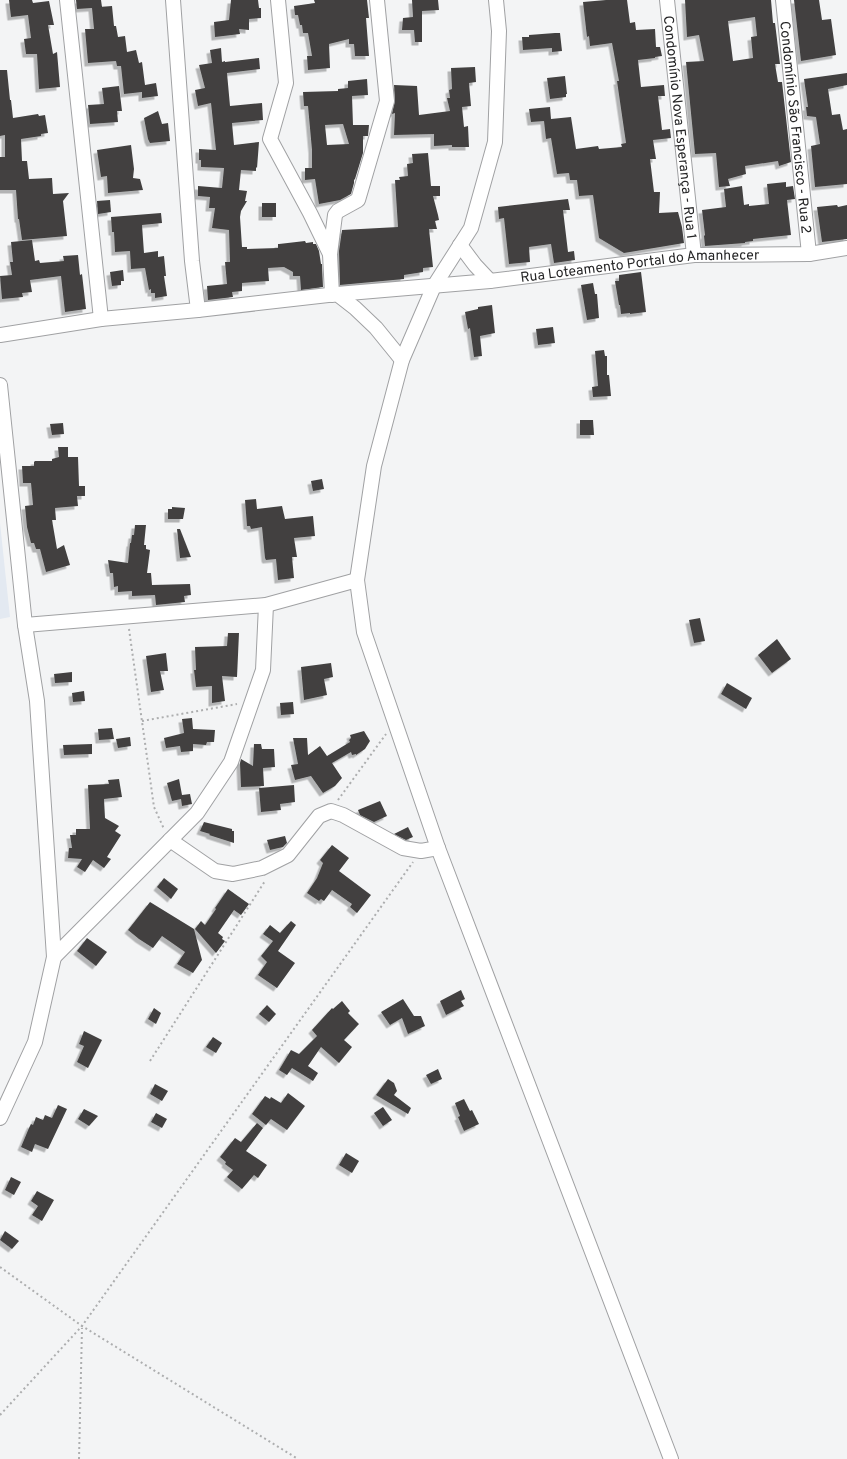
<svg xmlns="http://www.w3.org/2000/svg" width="847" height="1459" font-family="Overpass,sans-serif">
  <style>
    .built { fill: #e3e9f1 }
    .building { fill: #424140; fill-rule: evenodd; filter: url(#shadow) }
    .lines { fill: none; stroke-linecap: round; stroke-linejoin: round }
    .minor-casing { stroke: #a0a1a3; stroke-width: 16 }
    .path { stroke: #adaeaf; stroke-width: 2; stroke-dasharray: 2 3; stroke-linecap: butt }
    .minor { stroke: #fff; stroke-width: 14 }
    .labels { text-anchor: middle; stroke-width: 4; stroke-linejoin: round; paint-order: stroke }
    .street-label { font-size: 14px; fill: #252526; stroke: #f3f4f5 }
  </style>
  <defs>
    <filter id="shadow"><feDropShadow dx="-3.5" dy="3.5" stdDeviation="0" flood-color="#0004"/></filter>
  </defs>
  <rect width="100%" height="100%" fill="#f3f4f5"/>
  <path class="built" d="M0,523L10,617L0,619Z"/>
  <g class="building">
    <path d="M9,0H32L33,3L49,1L54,25H48L53,54L57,52L60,87L39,89L37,54H26L24,39L31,38L28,15L11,17Z"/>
    <path d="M76,0H101L102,7H99L112,6L114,26H116L118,37L125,36L127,52L136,50L139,63L142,62L145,85L156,83L158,96L142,98V92L124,94L121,66H117L116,61L88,63L85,29H94L92,8L77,9Z"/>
    <path d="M231,0H258L259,8H261V18L249,19V30L239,29L240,34L215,37L214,22L229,20Z"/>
    <path d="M314,0H367L369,18H366L369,56H355L354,44H349V39L329,44L330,68L308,70L307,56H312L308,33H303L302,25H300L298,15H295L294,6L315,3Z"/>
    <path d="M412,0H438L439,10L422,11V42H415L414,30H402L403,18L413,17Z"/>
    <path d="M606,0H627L630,23L635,22L636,30L655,29L656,47H660L662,56L655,57V58L638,60L641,87L664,85L665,96H658L662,130L670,129L671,138L653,140L656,159H650L654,192H660L659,213L678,212L682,227L684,243L624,253L599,238L593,195L579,196L577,180H570L569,173L557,174L551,138L546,139L544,121L531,122L529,109L550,107L551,119L571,117L576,149L598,146L599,149L622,147L621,144L626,143L617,81H619L612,43L590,46L589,36L587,37L583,2Z"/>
    <path d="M685,0H771L773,23H775L780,64H775L778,82H782L791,162L779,166L778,161L745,166L746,174L728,179L730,186L719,187L716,153L695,154L686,62L704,61L699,35L687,37ZM755,17L757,36L751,37L753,58L733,61L728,21Z"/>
    <path d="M794,0H819L822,20L831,19L836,55L801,61Z"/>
    <path d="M555,33H560L562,51L552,52V48L523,50L522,37H529V35Z"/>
    <path d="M221,48L222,62L225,61V62L259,58L260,69L227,73L230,106L262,103L263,120L232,123L234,145L259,142L257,168L256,167V171L241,170L239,190L247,191L245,201H247L241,211L240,217L242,247H247V249L278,248V244H279L305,241L306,243L313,242V244H316L319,251L321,264H322L323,287L301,290L300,276H293V272L284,267L268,268L269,281L242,283V291L232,292L233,297L208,300L207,286L227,284L225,262H230L229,230L212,228L215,208H209L210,197L198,196V186L222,188L224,168L201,167V160H199V149L216,150L211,103L198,106L195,90L205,88L199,65L212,63L210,50Z"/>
    <path d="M475,67L476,82L469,83L471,106L462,107L464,127L468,126L469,147H452V145L434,146V134L394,135L395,113L392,114L395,100L394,85L417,86L419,115L450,111L447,98H450L449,90L452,89L451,68Z"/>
    <path d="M0,70H7L10,100H11L13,118L38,114L39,116L45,115L48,133L41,134V136L21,139L22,161H27L29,179L52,178L53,194L69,193L63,201L67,236L22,240L19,219H18L16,190H0V157H5V135L0,136Z"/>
    <path d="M847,73V85L828,89L832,115L840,114L843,130L847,129V184L815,187L811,146L820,144L816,117L807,116L806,107H808L804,79Z"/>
    <path d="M565,76L567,94H566V97L550,99L547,78Z"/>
    <path d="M367,79L368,95L352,96L353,125H369L368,136H363V153L355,179L354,180V183L351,194L340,200L319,204L315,179L305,180V168H312V150L308,106H304L303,92L338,91V89L348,88V81ZM343,124L349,144L327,145L325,125Z"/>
    <path d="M119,86L122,111H117L118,122L90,124L88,105L104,104L102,88Z"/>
    <path d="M158,111L162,124L168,123L170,141L150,143L148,139L144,118Z"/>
    <path d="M131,145L134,169L133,178L140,179L143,190L108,193L107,176L101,177L97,150Z"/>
    <path d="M428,153L431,186H440V196H433L438,215L439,220L435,221L437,229H429L433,267L423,268V272L404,275V279L340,285L339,251L342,230L398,227L395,180H400L399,177L408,176L407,164L413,163L412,154Z"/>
    <path d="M786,182V187L793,186L795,199L787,200L791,235L753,239V241L745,242V243L705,246L704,236L705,235L702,210L726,207L724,189L742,186L744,205L749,204V206L769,204L767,184Z"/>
    <path d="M568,199L570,210H563L568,252L574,251L575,260L554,263L551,244L529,247L530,262L509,264L504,218L499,219L498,207Z"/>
    <path d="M110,200L111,212L98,214L97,201Z"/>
    <rect x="262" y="203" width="14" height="14"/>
    <path d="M837,205L838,207L847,205V239L822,242L817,207Z"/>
    <path d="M161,213L162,223L142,225L144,253L158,251V257L164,256L166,276H164L167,296L155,298V293H151V289L149,290L145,268L131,269L130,251L115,252L114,232H112L111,217Z"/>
    <path d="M32,240L35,261L39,260L40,263L64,261L63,256L78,255L80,275L82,274L86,309L65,312L61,276L30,280L32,292L22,293L23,297L2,299L0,276L12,275L10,262H13L11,242Z"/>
    <path d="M123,270L124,281H121V285L112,286L110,272Z"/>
    <path d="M641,272L646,312L630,314V313L621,314L620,305H619L615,281H619V275Z"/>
    <path d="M593,283L595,294H597L599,318L587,320L581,285Z"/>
    <path d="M492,305L495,333L480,336L482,356L474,357L470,328L468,329L465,312L478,309V307Z"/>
    <path d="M553,327L555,343L538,345L536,329Z"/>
    <path d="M604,350L605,356H607V375H609L611,396L593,397L592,387L598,386L595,351Z"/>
    <path d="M580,420H593L594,435H580Z"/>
    <path d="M63,423L64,434L52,435L50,424Z"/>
    <path d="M58,447H68V457H78L79,486H85V496H77L78,506L55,508L56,520H52L57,549L64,545L70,565L46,572L40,549H36L34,543H31L27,527L25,506L33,505L31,483H23L22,466H34V462L35,461H52V459L59,457Z"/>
    <path d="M322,479L324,489L313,491L311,481Z"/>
    <path d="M256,499L257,509L282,506L285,519L313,516L315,536L294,538L297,557H292L294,578L278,580L276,559L266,560L265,558L262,527L251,529L250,526H247L245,500Z"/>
    <path d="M172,507L185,508L183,519H168V509H172Z"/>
    <path d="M135,525H146L144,545H146V549L150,550L147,573H151L152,585L190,584L191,595L184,596L185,602L156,605L155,595L132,596V591L118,592V586L114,587L113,573H110L108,560L128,563L130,543H131L132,535H134Z"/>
    <path d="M177,529H180L191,557L180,558Z"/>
    <path d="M700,618L705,641L694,643L689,620Z"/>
    <path d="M228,633H239L237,677L222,676L225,701L212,703V686L196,687L194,670H196L195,647L227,646Z"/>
    <path d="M777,639L791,659L772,673L758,655Z"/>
    <path d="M166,653L168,671H160L164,690L151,692L146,656Z"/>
    <path d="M331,663L333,677L324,679L327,695L304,700L301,667Z"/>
    <path d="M72,672V682L55,683L54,674Z"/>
    <path d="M727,683L752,698L746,709L721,694Z"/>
    <path d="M84,691L85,701L73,702L72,693Z"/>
    <path d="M293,702L294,714L281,715L280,703Z"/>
    <path d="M192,718L193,729L215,730L214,742H207L206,745L193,744V751L181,752L180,746L166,748L164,738L184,733L182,719Z"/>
    <path d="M112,728L114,739L99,740L98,729Z"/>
    <path d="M364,731L370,741L365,749L356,755V754L352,755L351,752L332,763L342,778L335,786L323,793L311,776L295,780L291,765L298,764L293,738H307L308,755L320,746L327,756L350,742L349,740L351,738L350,735Z"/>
    <path d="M130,737L131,746L118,748L116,739Z"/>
    <path d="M92,744V754L64,755L63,745Z"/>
    <path d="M254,744H261L262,749H274L275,767L263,768L264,786L241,787L240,763L241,759L253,766Z"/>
    <path d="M119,779L122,797L104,799L105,818L119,826L115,831L121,835L107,857L111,859L104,868L93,860L85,872L77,867L82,859L68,858L69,848H72L70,835H76V829H90L88,785L109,784L108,780Z"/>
    <path d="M179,779L182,795L190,794L192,804L182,806L181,799L172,801L167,783Z"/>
    <path d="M294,785L295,802L280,804L281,810L261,812L259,788Z"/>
    <path d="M380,801L387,816L374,822L360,815L358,810Z"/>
    <path d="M204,822L232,829V831H234V843L209,835L210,834L200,831Z"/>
    <path d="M408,827L413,837L406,840L394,834Z"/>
    <path d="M285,836L287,843L283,847L270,850L267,840Z"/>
    <path d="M332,845L349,858L339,871L371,895L357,913L350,907L352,904L332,890L324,901L321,899L319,901L307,893L317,878L323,863L320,860Z"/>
    <path d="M164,878L178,889L171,899L157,887Z"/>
    <path d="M228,889L249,904L241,915L234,910L218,933L223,937L222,939L225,941L216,953L195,929L201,921L205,925L216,909L215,908Z"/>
    <path d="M150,902L194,929L202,960L193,973L177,964L185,952L162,936L153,948L139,939L128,930Z"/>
    <path d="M291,921L296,925L278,951L295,963L277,988L258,975L267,962L261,956L273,941L263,934L270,925L280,933Z"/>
    <path d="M87,938L107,952L96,966L77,951Z"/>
    <path d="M461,990L465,999L461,1001L464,1006L446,1015L440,1001Z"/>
    <path d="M403,999L414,1016H421L425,1026L408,1034L402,1018L390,1025L381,1012Z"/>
    <path d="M342,1001L350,1011L348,1013L359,1024L344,1040L352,1047L339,1063L321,1047L308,1066L318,1073L313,1081L292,1068L287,1075L279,1070L291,1050L299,1054L317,1036L312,1030L332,1008L333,1009Z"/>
    <path d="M267,1005L276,1014L269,1022L259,1014Z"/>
    <path d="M154,1008L161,1013L156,1024L148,1019Z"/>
    <path d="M84,1031L102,1040L88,1068L77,1062L84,1046L79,1044Z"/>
    <path d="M213,1037L222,1043L216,1053L206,1047Z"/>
    <path d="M438,1069L442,1079L431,1084L426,1075Z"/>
    <path d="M388,1079L394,1083L397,1091L394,1095L411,1108L408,1114L376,1095Z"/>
    <path d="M155,1084L168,1091L162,1101L150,1094Z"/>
    <path d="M288,1093L305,1106L287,1130L271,1119L266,1125L252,1114L265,1096L270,1099L271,1097L281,1103Z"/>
    <path d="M464,1099L470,1111L472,1110L479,1124L464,1131L458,1117L460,1116L455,1103Z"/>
    <path d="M58,1105L67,1109L48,1149L35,1144L32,1152L21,1147L29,1128L31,1124L33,1125L36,1117L43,1120L45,1115L52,1118Z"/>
    <path d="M383,1107L392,1120L383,1126L374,1113Z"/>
    <path d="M84,1109L98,1116L89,1126L78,1119Z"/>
    <path d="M156,1113L167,1119L162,1128L151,1122Z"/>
    <path d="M257,1123L263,1128L246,1151L267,1165L258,1178L254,1175L242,1189L227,1177L233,1170L225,1164L226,1162L220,1157L235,1138L241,1142Z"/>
    <path d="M346,1153L359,1161L352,1173L339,1165Z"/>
    <path d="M11,1177L21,1182L14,1195L5,1190Z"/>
    <path d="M37,1191L54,1200L42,1221L32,1215L38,1206L31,1201Z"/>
    <path d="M5,1231L19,1241L12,1249L0,1240Z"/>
  </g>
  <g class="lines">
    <defs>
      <g id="minor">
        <path d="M67,0L101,319"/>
        <path d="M173,0L192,261L198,310"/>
        <path d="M278,0L286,83L270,139L310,213L330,254"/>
        <path d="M496,0L499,31L495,142L471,228L434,286L402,360L374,466L357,580L364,632L438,848L671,1459"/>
        <path id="s1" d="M667,0L694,255"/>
        <path id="s2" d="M783,0L809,254"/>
        <path d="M460,245L475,265L490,281"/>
        <path d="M337,294L355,308L376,328L402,360"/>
        <path d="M332,295L330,254L335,215L338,211L358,200L387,101L377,0"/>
        <path id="s3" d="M0,335L101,319L198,310L337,294L490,281L694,255L809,254L847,248"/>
        <path d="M0,385L25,625L37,701L54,957L35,1042L0,1118"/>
        <path d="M25,625L266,605L357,580"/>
        <path d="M170,840L215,871L233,874L262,868L288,855L319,816L331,811L343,815L403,848L421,851L438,848"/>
        <path d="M54,957L197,813L231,762L263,670L266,605"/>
      </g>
    </defs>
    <use href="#minor" class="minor-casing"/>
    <g class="path">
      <path d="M129,629L154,807L164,829"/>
      <path d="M142,721L237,704"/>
      <path d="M338,800L386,734"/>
      <path d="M150,1061L265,881"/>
      <path d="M0,1267L82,1326L298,1459"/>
      <path d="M0,1415L82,1326L413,862"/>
      <path d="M79,1459L82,1328"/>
    </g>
    <use href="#minor" class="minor"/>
  </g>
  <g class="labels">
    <g class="street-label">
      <text dy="5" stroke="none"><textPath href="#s2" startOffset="128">Condomínio São Francisco - Rua 2</textPath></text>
      <text dy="5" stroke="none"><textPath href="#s1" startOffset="128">Condomínio Nova Esperança - Rua 1</textPath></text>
      <text dy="5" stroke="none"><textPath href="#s3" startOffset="644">Rua Loteamento Portal do Amanhecer</textPath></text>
    </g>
  </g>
</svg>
